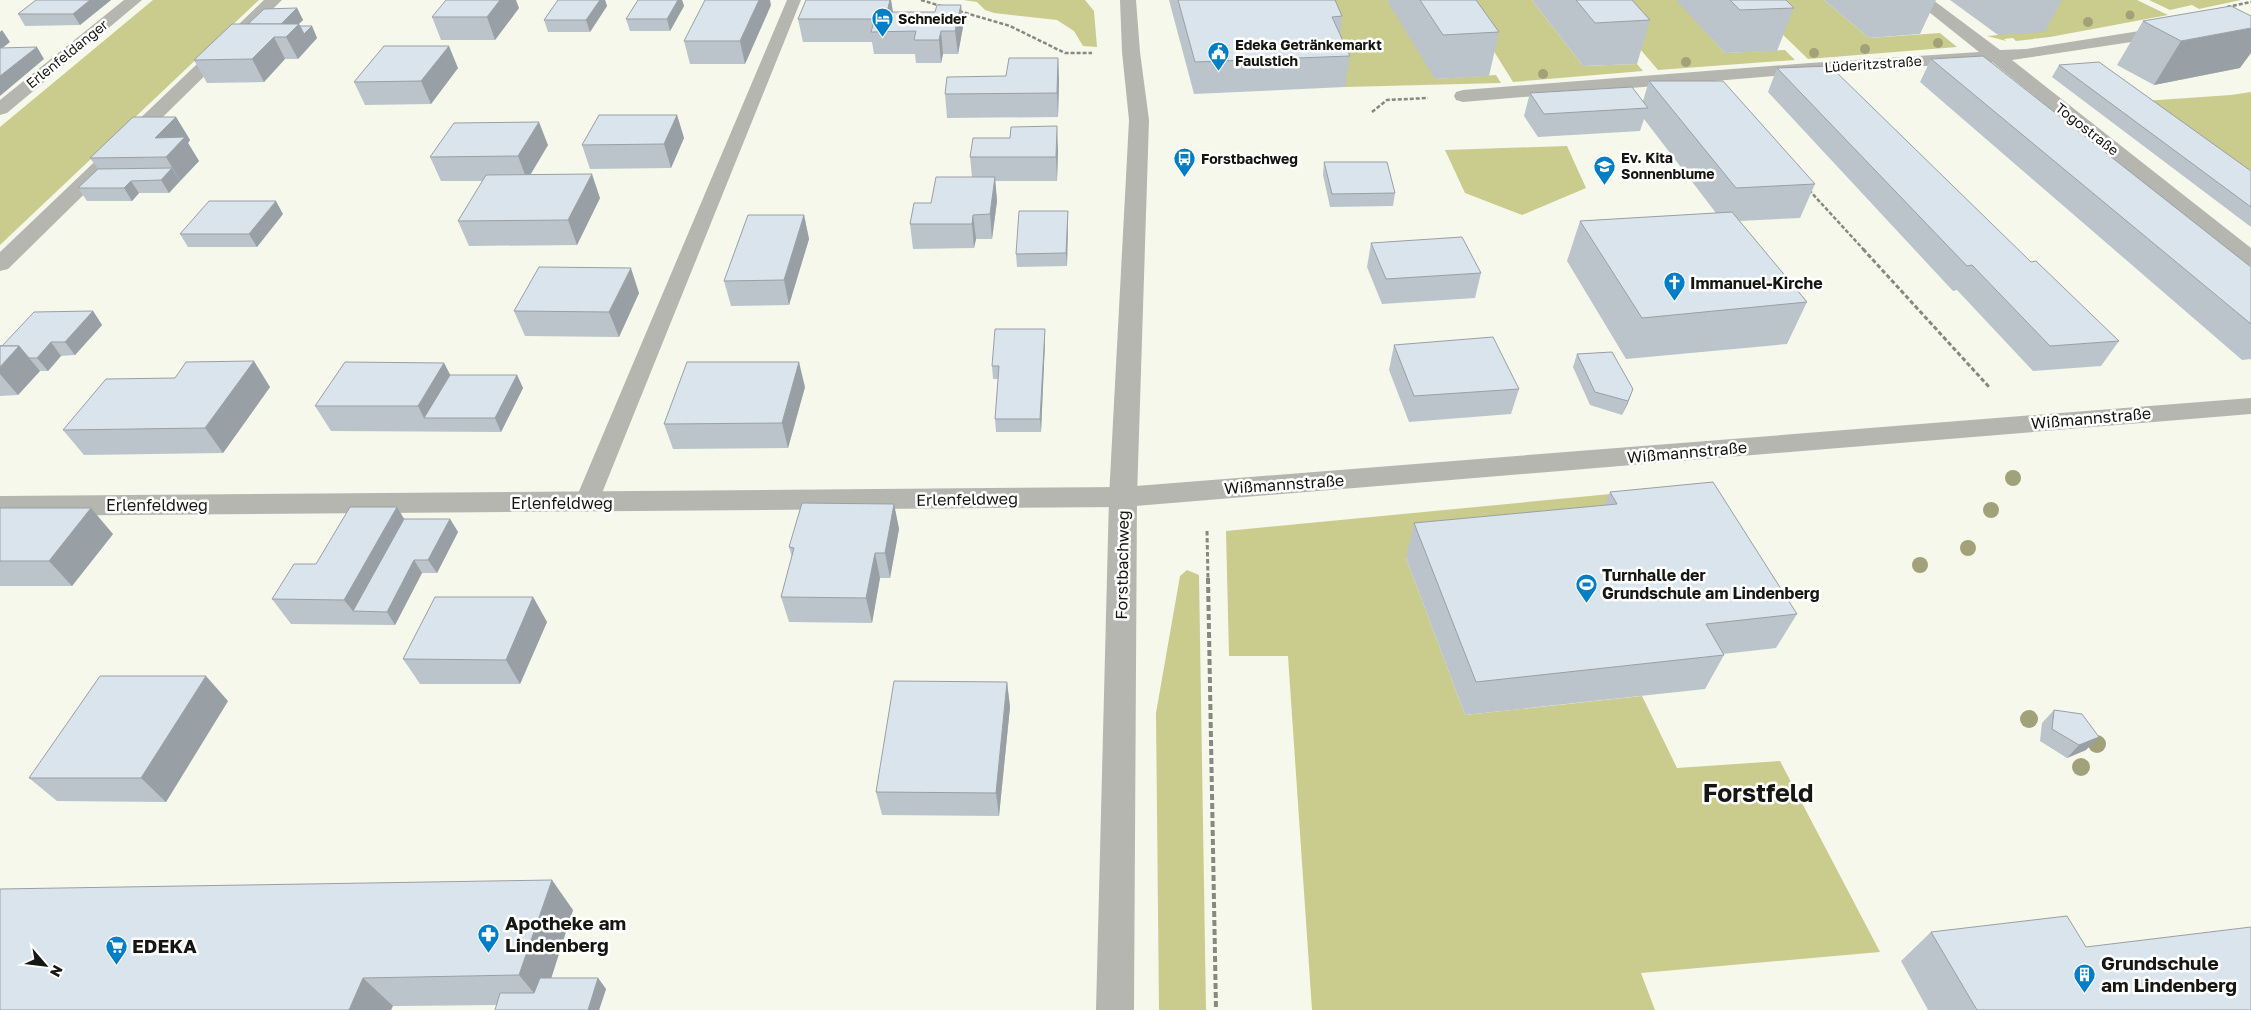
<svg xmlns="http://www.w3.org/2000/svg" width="2251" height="1010" font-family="'Golos Text',sans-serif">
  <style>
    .green { fill: #c9cc8d }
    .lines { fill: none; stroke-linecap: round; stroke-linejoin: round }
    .path-far2 { stroke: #878880; stroke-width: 2.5; stroke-dasharray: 4 2; stroke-linecap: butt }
    .path-far1 { stroke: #878880; stroke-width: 3; stroke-dasharray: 4.5 2.5; stroke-linecap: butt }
    .path { stroke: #878880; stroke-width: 4; stroke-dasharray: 6 3; stroke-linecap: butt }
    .service { fill: #b6b6b1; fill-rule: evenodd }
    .minor { fill: #b6b6b1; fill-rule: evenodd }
    .tertiary { fill: #b6b6b1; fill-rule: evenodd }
    .tree { fill: #a1a27a }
    .wall { fill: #bbc4cb }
    .shaded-wall { fill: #99a0a5 }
    .building { fill: #dae4ec; stroke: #99a0a5 }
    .labels { text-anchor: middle; stroke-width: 5; stroke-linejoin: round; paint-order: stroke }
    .far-poi-label { font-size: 14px; font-weight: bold; fill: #161612; stroke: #fff; text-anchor: start }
    .far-street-label { font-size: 14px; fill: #161612; stroke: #fff }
    .poi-label { font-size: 16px; font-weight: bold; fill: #161612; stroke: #fff; text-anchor: start }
    .street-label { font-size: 16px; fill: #161612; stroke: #fff }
    .near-poi-label { font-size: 19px; font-weight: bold; fill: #161612; stroke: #fff; text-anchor: start }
    .near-district-label { font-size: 25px; font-weight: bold; fill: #161612; stroke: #fff }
  </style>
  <rect width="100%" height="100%" fill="#f7f8ec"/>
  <g class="green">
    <path d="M153,0H259L0,245V127Z"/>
    <path d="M963,0H1085L1094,11L1097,47L1083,46L1074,31L1057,20L994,13L985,10L977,2Z"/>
    <path d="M1318,0H1419L1435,79L1496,75L1501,83L1345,87Z"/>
    <path d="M1462,0H1532L1583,66L1637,64L1643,71L1513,82Z"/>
    <path d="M1598,0H1677L1725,53L1785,50L1795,60L1658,70Z"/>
    <path d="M1747,0H1824L1869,38L1940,33L1957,47L1808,59Z"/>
    <path d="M2000,0H2137L2168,15L2050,37L2016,41L2013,38L2004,39L2006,41L1987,36L1998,35Z"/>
    <path d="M2149,0H2241L2199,9L2192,5L2170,10Z"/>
    <path d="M2251,92V190L2129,102L2231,95Z"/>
    <path d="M1567,146L1586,188L1522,215L1465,193L1445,150Z"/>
    <path d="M1684,487L1406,558L1465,715L1642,696L1677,768L1780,761L1880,952L1641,973L1655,1010H1312L1288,656H1229L1226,531Z"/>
    <path d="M1187,570L1199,575L1206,1010H1159L1156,713L1180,576Z"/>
  </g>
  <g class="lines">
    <g class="path-far2">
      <path d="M921,0L941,6"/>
      <path d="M2227,7L2251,2"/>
      <path d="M959,11L1010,26L1065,53H1092"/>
      <path d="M1372,112L1387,100L1428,98"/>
      <path d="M1809,190L1864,250"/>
    </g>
    <g class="path-far1">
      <path d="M1863,249L1990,388"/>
      <path d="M1207,531L1208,579"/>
    </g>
    <path class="path" d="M1208,578L1216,1010"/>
    <path class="service" d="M787,0H801L598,503L594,509L586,512L578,509L574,503Z"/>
    <g class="minor">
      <path d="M124,0H142L7,113L0,115V100Z"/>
      <path d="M264,0H282L8,269L0,271V252Z"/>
      <path d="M1914,0H1933L2000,50L2026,49L2171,26L2177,27L2180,31L2177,35L2171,36L2012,60L2251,248V266L2243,264L1992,62L1810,73L1463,102L1456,100L1454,96L1456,92L1463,90L1810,63L1979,52Z"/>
      <path d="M2251,398V414L1123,507L0,516V496L1123,487Z"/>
    </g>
    <path class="tertiary" d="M1120,0H1136L1140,52L1149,120L1137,497L1134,1010H1096L1109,497L1129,120L1122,52Z"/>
  </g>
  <g class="tree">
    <circle cx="2130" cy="15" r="4.5"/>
    <circle cx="2088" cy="22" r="5"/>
    <circle cx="1938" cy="43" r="5"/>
    <circle cx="1865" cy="49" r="5"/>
    <circle cx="1814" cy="53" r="5"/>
    <circle cx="1686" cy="62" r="5"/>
    <circle cx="1543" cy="74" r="5"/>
    <circle cx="2013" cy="478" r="8"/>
    <circle cx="1991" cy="510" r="8"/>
    <circle cx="1968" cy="548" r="8"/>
    <circle cx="1920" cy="565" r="8"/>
    <circle cx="2029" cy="719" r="9"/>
    <circle cx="2097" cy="744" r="9"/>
    <circle cx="2081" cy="767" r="9"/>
  </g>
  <g class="wall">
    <path d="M36,0H111L80,25L25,26L18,14Z"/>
    <path d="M558,0H605L607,6L590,32H548L544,20Z"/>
    <path d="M638,0H682L684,6L670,31H630L626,19Z"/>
    <path d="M806,0H891L893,12H935L961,5L963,27L958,54H943L941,63H916L915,54H874L872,42H803L798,19Z"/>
    <path d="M1169,0H1335L1342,16L1340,35L1350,56L1345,87L1194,94Z"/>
    <path d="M1389,0H1476L1499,32L1489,76L1435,79L1388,2Z"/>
    <path d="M1532,0H1632L1650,20L1637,64L1583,66Z"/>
    <path d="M1676,0H1786L1794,8L1777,51L1725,53Z"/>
    <path d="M1824,0H1936L1920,34L1869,38Z"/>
    <path d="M1950,0H2062L2045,32L1998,35Z"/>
    <path d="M771,5L745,64H690L684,41Z"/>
    <path d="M297,8L303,20L299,24L300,26H312L317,38L298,59H285L264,82L207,83L194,60L248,24Z"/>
    <path d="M519,8L495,40H441L432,17Z"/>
    <path d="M2143,21L2240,68L2154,85L2117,65Z"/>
    <path d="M1058,58L1059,81L1058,117L947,118L945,94L1006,76Z"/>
    <path d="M1931,59L2251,267V359L2242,360L1920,82Z"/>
    <path d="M2059,65L2251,171V227L2052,77Z"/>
    <path d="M458,68L431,104L365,105L354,82Z"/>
    <path d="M1777,68L2031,262L2119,341L2101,366L2033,371L1957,290L1953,291L1768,92Z"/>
    <path d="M1649,81L1815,184L1800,218L1739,221L1807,302L1787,344L1626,359L1567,261L1580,221L1716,213L1644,119L1640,131L1538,137L1524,116L1530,93L1643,101Z"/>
    <path d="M677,115L684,138L671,168L590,169L582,145Z"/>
    <path d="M176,117L190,140L188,143L199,161L169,193H139L132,201H87L78,188L98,169L90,158Z"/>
    <path d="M548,145L531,174L600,198L577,245L469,246L458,221L483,181H441L430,157Z"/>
    <path d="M1058,150L1057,181H995L997,201L992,239H976L974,248L913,249L910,224L931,203L972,177L970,157Z"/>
    <path d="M1324,162L1395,193L1393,206L1330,207L1323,175Z"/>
    <path d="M1068,211V224L1067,266L1017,267L1016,254Z"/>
    <path d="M283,214L257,247H188L180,234Z"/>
    <path d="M804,215L809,239L789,305L731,306L724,281Z"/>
    <path d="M1371,243L1481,273L1475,298L1382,304L1367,267Z"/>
    <path d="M639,293L619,337L525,336L514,311Z"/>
    <path d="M93,311L102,325L75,355L61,356L48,371H40L18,395L0,396V346H2Z"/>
    <path d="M1045,342L1041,432H996L995,419L998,379H993L992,366Z"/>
    <path d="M1394,345L1519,389L1511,414L1409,422L1389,370Z"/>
    <path d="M1612,352L1628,403L1622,415L1590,405L1573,367L1577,354Z"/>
    <path d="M444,363L450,375H517L523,388L501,432L331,431L315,406Z"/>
    <path d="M270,387L223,453L84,455L63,430Z"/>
    <path d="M805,387L788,448L673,449L664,424Z"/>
    <path d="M1610,492L1797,614L1776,648L1723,654L1724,655L1705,689L1465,715L1406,558L1414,523L1604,506Z"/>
    <path d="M894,504L899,529L890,578H880L872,623L789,622L781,597L792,557L789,547Z"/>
    <path d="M397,507L404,519H450L458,532L437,573H422L395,625L291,624L272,599Z"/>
    <path d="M0,508L113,534L72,586H0Z"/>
    <path d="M533,597L547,622L520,684H420L403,659Z"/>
    <path d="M1007,682L1010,707L999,816L882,815L876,792Z"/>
    <path d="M228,701L166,802L57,801L29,778Z"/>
    <path d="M2054,710L2086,750L2067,758L2040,741L2042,723Z"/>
    <path d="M573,910L551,978H598L606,989L599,1010H495L497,1005L0,1010Z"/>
    <path d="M1931,932L2086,947L2251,1010H1928L1901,961Z"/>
  </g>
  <g class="shaded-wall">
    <path d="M90,0H111L80,25L73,14Z"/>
    <path d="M500,0H516L519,8L495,40L487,17Z"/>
    <path d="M600,0H605L607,6L590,32L586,20Z"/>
    <path d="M678,0H682L684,6L670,31L667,19Z"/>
    <path d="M759,0H770L771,5L745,64L740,41Z"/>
    <path d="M890,0H891L894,20L887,12Z"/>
    <path d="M961,5L963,27L958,54L955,31Z"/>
    <path d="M297,8L303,20L288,34L279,27Z"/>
    <path d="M299,24L304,34L312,26L317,38L298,59L286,37Z"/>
    <path d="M2251,28V53L2240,68L2154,85L2181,41Z"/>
    <path d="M2,30L10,42L0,50V32Z"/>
    <path d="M941,31L943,54L941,63L939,40Z"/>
    <path d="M274,37L285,59L264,82L252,59Z"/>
    <path d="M449,46L458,68L431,104L421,81Z"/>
    <path d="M37,47L44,59L0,96V76Z"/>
    <path d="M1058,58L1059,81L1058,117L1057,93Z"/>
    <path d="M677,115L684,138L671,168L664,144Z"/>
    <path d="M176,117L190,140L188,143L199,161L180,181L166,157L155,138Z"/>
    <path d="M539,122L548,145L527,180L518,156Z"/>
    <path d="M1057,126L1058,150L1057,181L1056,157Z"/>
    <path d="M172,168L180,181L169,193L161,180Z"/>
    <path d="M592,174L600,198L577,245L568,220Z"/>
    <path d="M995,177L997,201L992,239L990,214Z"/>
    <path d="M131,181L139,193L132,201L124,188Z"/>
    <path d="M276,201L283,214L257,247L249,234Z"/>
    <path d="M1068,211V224L1067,266L1066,253Z"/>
    <path d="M804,215L809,239L789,305L784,280Z"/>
    <path d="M973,215L976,239L974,248L972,224Z"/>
    <path d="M631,268L639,293L619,337L609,312Z"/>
    <path d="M93,311L102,325L75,355L65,342Z"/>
    <path d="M1045,329V342L1041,432L1040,419Z"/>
    <path d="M51,342L61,356L48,371L37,358Z"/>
    <path d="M19,346L40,371L18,395L0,374V367Z"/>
    <path d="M254,361L270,387L223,453L205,428Z"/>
    <path d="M799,362L805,387L788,448L782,423Z"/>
    <path d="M444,363L457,388L424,418L418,406Z"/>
    <path d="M517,375L523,388L501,432L495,418Z"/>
    <path d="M1633,389L1628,403L1622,415L1628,401Z"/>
    <path d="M894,504L899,529L890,578L885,553Z"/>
    <path d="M397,507L412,532L353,611L344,600Z"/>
    <path d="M91,508L113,534L72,586L49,561Z"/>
    <path d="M450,519L458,532L437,573L428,560Z"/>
    <path d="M875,553L880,578L872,623L866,598Z"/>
    <path d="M414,560L422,573L395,625L387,612Z"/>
    <path d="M533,597L547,622L520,684L506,660Z"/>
    <path d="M206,676L228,701L166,802L141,778Z"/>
    <path d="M1007,682L1010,707L999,816L996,793Z"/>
    <path d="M2099,737L2086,750L2067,758L2079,745Z"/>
    <path d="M552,880L573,910L543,1004L519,975Z"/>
    <path d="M363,978L393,1006L391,1010H349Z"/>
    <path d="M598,978L606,989L599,1010H588Z"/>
  </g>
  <g class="building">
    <path d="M36,0H90L73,14H18Z"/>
    <path d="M446,0H500L487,17H432Z"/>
    <path d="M558,0H600L586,20H544Z"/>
    <path d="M638,0H678L667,19H626Z"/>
    <path d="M705,0H759L740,41H684Z"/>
    <path d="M806,0H890L887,12H935L937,5H961L955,31H941L939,40H914L916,31L871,32L875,19H798Z"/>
    <path d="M1178,0H1335L1342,16L1332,17L1350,56L1195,62Z"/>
    <path d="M1420,0H1476L1499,32L1443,35Z"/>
    <path d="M1576,0H1632L1650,20L1595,23Z"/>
    <path d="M1730,0H1786L1794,8L1740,10Z"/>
    <path d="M2231,6L2251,16V28L2181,41L2143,21Z"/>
    <path d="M297,8L281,24H248L264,9Z"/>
    <path d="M232,24H299L286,37H274L252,59L194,60Z"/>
    <path d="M300,26H312L304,34Z"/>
    <path d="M384,46H449L421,81L354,82Z"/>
    <path d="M37,47L0,76V48Z"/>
    <path d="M1983,56L2251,267V324L1931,59Z"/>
    <path d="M1009,58H1058L1057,93L945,94L947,77L1006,76Z"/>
    <path d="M2099,62L2251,171V207L2059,65Z"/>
    <path d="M1830,66L2031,262L2036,261L2119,341L2050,346L1972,265L1967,266L1777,68Z"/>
    <path d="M1649,81H1723L1815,184L1736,188Z"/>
    <path d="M1632,87L1648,108L1544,114L1530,93Z"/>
    <path d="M599,115H677L664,144L582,145Z"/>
    <path d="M133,117H176L155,138L185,137L166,157L90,158Z"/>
    <path d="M539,122L518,156L430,157L454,123Z"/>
    <path d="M1057,126L1056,157H970L973,138H1010L1011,127Z"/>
    <path d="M1324,162H1387L1395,193L1332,194Z"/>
    <path d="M172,168L161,180L131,181L124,188H78L98,169Z"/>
    <path d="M592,174L568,220L458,221L486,175Z"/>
    <path d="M936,177H995L990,214L973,215L972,224H910L914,203H931Z"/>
    <path d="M209,201H276L249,234H180Z"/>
    <path d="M1019,211H1068L1066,253L1016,254Z"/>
    <path d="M1732,212L1807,302L1642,318L1580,221Z"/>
    <path d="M748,215H804L784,280L724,281Z"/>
    <path d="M1462,237L1481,273L1386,279L1371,243Z"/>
    <path d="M539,267L631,268L609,312L514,311Z"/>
    <path d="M93,311L65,342H51L37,358H29L19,346H0H2L34,312Z"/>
    <path d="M995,329H1045L1040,419H995L999,366H992Z"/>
    <path d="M1493,337L1519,389L1414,396L1394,345Z"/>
    <path d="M0,346H19L0,367Z"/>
    <path d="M1612,352L1633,389L1628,401L1595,392L1577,354Z"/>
    <path d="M254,361L205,428L63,430L106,379L175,378L186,362Z"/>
    <path d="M345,362L444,363L418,406H315Z"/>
    <path d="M687,362H799L782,423L664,424Z"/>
    <path d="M450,375H517L495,418H424Z"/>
    <path d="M1713,482L1797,614L1706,624L1724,655L1476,682L1414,523L1617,504L1610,492Z"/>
    <path d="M802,503L894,504L885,553H875L866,598L781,597L794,548L789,547Z"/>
    <path d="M350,507H397L344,600L272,599L294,564H316Z"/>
    <path d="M0,508H91L49,561H0Z"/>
    <path d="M404,519H450L428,560H414L387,612L353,611Z"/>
    <path d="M435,597H533L506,660L403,659Z"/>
    <path d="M100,676H206L141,778H29Z"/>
    <path d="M894,681L1007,682L996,793L876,792Z"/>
    <path d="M2054,710L2082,714L2099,737L2079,745L2052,729Z"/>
    <path d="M552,880L519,975L363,978L349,1010H0V889Z"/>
    <path d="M2067,916L2086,947L2251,927V1010H1977L1931,932Z"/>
    <path d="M540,978H598L588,1010H495L500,993H534Z"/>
  </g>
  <defs>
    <symbol id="hotel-pin" viewBox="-11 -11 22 30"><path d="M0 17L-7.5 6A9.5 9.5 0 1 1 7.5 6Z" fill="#027ec7" stroke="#fff"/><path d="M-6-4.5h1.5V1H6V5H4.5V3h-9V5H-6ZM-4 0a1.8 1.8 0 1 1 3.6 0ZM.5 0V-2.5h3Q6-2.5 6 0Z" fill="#fff"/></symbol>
    <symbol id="civic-pin" viewBox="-11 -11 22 30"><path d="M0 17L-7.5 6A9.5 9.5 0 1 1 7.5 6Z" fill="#027ec7" stroke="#fff"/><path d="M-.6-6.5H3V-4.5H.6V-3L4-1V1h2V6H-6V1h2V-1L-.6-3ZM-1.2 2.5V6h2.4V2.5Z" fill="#fff"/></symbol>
    <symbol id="bus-pin" viewBox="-11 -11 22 30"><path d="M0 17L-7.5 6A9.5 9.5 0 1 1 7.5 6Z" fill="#027ec7" stroke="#fff"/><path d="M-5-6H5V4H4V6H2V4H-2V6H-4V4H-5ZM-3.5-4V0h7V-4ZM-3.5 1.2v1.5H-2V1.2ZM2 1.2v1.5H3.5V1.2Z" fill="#fff"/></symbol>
    <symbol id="school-pin" viewBox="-11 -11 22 30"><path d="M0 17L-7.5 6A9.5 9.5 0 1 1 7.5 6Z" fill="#027ec7" stroke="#fff"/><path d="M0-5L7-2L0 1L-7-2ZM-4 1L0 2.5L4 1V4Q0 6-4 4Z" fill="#fff"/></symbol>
    <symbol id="church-pin" viewBox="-11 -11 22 30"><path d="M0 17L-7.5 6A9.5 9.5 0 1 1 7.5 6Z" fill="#027ec7" stroke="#fff"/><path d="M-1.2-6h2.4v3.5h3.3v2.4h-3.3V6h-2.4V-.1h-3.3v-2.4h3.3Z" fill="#fff"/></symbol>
    <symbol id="stadium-pin" viewBox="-11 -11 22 30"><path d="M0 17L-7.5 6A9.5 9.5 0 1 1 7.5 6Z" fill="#027ec7" stroke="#fff"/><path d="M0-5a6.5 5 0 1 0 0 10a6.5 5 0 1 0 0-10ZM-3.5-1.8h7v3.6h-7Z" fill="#fff"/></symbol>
    <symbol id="pharmacy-pin" viewBox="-11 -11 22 30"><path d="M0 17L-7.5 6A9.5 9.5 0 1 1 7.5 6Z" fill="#027ec7" stroke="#fff"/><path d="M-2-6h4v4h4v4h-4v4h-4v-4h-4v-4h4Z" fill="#fff"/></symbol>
    <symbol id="supermarket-pin" viewBox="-11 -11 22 30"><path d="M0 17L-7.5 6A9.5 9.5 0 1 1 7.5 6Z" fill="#027ec7" stroke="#fff"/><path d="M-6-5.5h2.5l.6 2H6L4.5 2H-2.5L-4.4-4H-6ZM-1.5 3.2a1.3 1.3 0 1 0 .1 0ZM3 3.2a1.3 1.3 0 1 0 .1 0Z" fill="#fff"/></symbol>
    <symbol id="building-pin" viewBox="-11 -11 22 30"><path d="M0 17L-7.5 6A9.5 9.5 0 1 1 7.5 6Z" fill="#027ec7" stroke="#fff"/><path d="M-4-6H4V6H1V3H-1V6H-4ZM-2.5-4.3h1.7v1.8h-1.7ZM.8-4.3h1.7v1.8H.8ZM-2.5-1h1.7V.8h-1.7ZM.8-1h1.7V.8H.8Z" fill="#fff"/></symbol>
  </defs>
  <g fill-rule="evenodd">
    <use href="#hotel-pin" x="870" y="6" width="25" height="34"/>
    <use href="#civic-pin" x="1206" y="40" width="25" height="34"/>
    <use href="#bus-pin" x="1172" y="146" width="25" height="34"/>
    <use href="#school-pin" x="1592" y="154" width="25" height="34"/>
    <use href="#church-pin" x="1662" y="270" width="25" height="34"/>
    <use href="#stadium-pin" x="1574" y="572" width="25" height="34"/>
    <use href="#pharmacy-pin" x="476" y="922" width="25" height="34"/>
    <use href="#supermarket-pin" x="104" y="934" width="25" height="34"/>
    <use href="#building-pin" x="2072" y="962" width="25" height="34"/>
  </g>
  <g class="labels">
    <g class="far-poi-label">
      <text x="898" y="24">Schneider</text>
      <text x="1235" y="50">Edeka Getränkemarkt<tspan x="1235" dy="16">Faulstich</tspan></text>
      <text x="1621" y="163">Ev. Kita<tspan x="1621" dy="16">Sonnenblume</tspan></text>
      <text x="1201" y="164">Forstbachweg</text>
    </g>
    <g class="far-street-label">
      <text transform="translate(67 54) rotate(-39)" y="5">Erlenfeldanger</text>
      <text transform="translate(1873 64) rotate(-4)" y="5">Lüderitzstraße</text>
      <text transform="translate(2087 129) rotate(38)" y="5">Togostraße</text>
    </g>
    <g class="poi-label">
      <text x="1690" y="289">Immanuel-Kirche</text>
      <text x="1602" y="581">Turnhalle der<tspan x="1602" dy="18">Grundschule am Lindenberg</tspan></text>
    </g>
    <g class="street-label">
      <text transform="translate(2091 418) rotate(-5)" y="6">Wißmannstraße</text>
      <text transform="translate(1687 452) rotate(-5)" y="6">Wißmannstraße</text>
      <text transform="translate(1284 484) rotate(-4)" y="6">Wißmannstraße</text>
      <text transform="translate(967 499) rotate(-1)" y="6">Erlenfeldweg</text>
      <text x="562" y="509">Erlenfeldweg</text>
      <text x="157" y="511">Erlenfeldweg</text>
      <text transform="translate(1122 565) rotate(-89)" y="6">Forstbachweg</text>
    </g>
    <g class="near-poi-label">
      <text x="505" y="930">Apotheke am<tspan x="505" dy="22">Lindenberg</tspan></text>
      <text x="132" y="953">EDEKA</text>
      <text x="2101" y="970">Grundschule<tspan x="2101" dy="22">am Lindenberg</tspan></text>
    </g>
    <g class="near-district-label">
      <text x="1758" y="802">Forstfeld</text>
    </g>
  </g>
  <g transform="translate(45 965) rotate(118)" stroke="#ffffff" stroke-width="4" paint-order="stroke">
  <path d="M0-4L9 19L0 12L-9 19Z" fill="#161612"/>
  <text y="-8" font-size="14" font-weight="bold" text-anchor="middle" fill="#161612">N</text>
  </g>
</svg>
